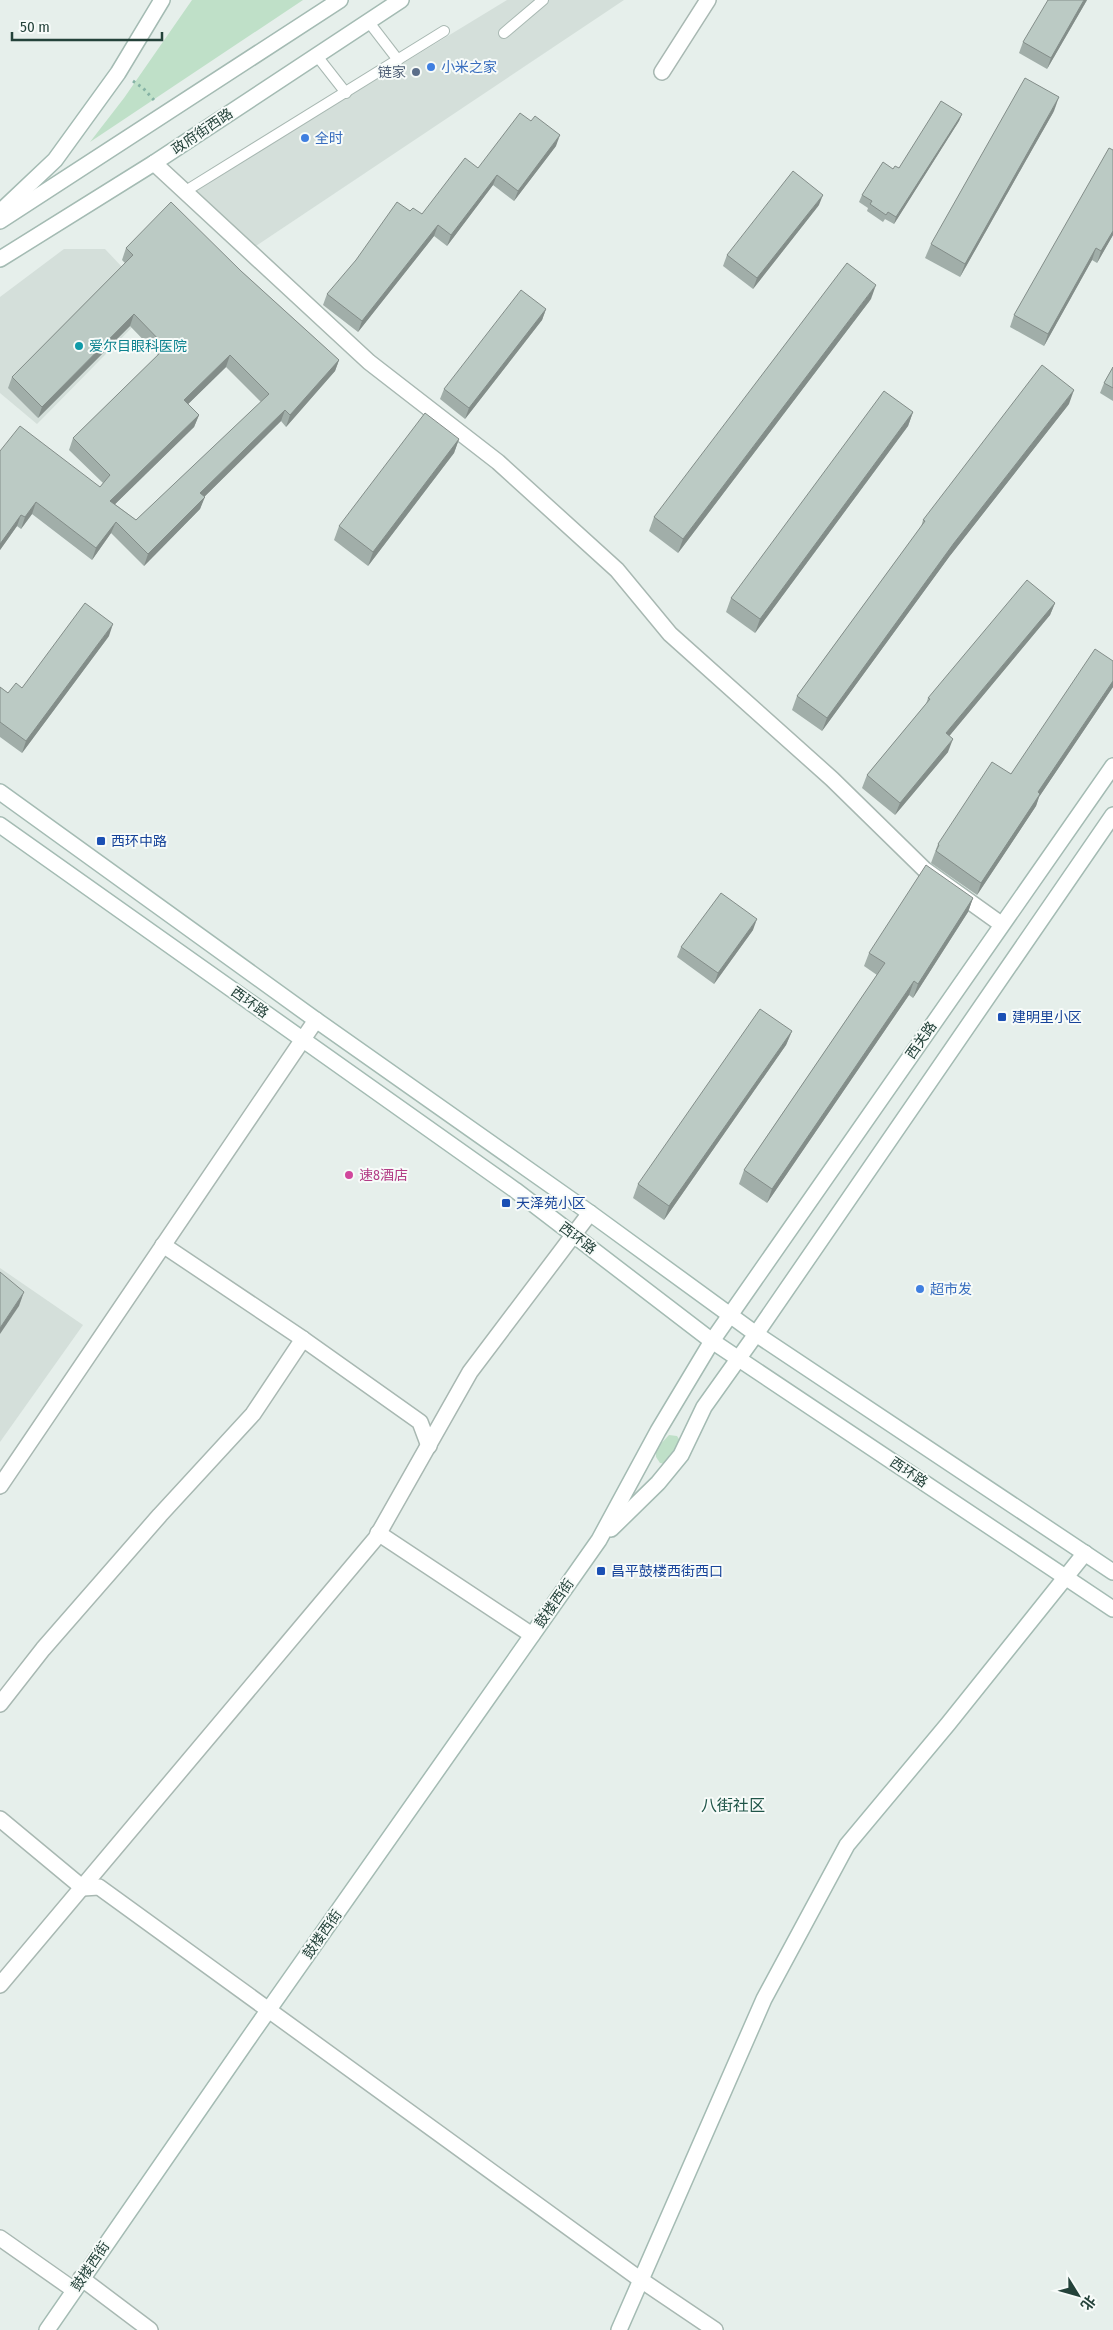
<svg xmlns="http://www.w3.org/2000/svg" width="1113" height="2330" font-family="'Fira Sans Condensed','Noto Sans SC',sans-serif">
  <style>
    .built { fill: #d4dfda }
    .green { fill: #bfe0c8 }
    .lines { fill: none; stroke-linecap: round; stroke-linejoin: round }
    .lane-casing { stroke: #a8b8b2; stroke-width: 12 }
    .street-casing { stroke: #a8b8b2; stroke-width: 18 }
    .secondary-casing { stroke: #a4bbb3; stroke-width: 18 }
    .path { stroke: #86b3a5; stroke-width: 3; stroke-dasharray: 2.5 4; stroke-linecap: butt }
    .lane { stroke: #fff; stroke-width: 10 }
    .street { stroke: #fff; stroke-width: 15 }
    .secondary { stroke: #fff; stroke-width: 15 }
    .wall { fill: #a1aea9; fill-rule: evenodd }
    .shaded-wall { fill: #838d89 }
    .building { fill: #bbcac4; stroke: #838d89; fill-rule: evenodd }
    .shop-dot { fill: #3f7fe0; stroke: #f7fbf9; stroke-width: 2 }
    .service-dot { fill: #5c6f8a; stroke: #f7fbf9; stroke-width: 2 }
    .culture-dot { fill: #0f9aa8; stroke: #f7fbf9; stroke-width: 2 }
    .transit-dot { fill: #1a4fb4; stroke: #f7fbf9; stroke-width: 2 }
    .hotel-dot { fill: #d1479c; stroke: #f7fbf9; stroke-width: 2 }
    .labels { text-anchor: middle; stroke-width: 4; stroke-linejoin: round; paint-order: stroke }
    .shop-label { font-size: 14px; fill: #366cbe; stroke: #f7fbf9; text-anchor: start }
    .service-label { font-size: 14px; fill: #4e5e75; stroke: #f7fbf9; text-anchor: end }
    .street-label { font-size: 14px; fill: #24423a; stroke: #f7fbf9 }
    .culture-label { font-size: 14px; fill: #0d838f; stroke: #f7fbf9; text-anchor: start }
    .transit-label { font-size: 14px; fill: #164399; stroke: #f7fbf9; text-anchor: start }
    .hotel-label { font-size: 14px; fill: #b23c85; stroke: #f7fbf9; text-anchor: start }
    .quarter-label { font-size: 16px; fill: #1f5548; stroke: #f7fbf9 }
  </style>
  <rect width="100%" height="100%" fill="#e6efeb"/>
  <g class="built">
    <path d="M507,0H624L250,250L195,190Z"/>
    <path d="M64,249H105L156,303L37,424L0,393V297Z"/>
    <path d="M0,1268L83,1325L0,1442Z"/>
  </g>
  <g class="green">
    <path d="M192,0H303L90,142L124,98Z"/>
    <path d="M669,1435L677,1436L681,1442L666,1464L660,1463L656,1457V1449Z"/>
  </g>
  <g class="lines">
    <defs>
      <g id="lane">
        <path d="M368,21L398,60"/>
        <path d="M504,33L543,0"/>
        <path d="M317,56L346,93"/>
        <path d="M184,192L444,31"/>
      </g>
      <g id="street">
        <path d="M662,72L708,0"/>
        <path d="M154,163L369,362L498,462L617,570L670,634L832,779L924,869L1001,924"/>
        <path d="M163,1245L303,1339L420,1422L429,1446"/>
        <path d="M0,1486L316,1020"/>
        <path d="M378,1533L532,1635"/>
        <path d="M0,1704L43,1649L160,1515L253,1414L303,1339"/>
        <path d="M0,1819L83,1888L99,1887L641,2280L715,2330"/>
        <path d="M0,1985L376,1538L470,1372L590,1213"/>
        <path d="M0,2238L74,2290"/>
        <path d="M81,2278L150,2330"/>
      </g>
      <g id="secondary">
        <path d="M0,212L55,160L118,73L162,0"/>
        <path d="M0,221L340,0"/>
        <path d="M0,259L154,163L401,0"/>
        <path d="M0,792L316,1020L590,1213L756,1334L1113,1572"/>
        <path d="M0,825L515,1190L712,1341L1113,1609"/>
        <path d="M611,1529L658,1483L681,1455L704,1407L756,1334L1113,815"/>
        <path d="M47,2330L253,2032L599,1540L658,1431L712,1341L1113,766"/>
        <path d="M619,2330L764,1999L847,1845L948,1724L1085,1553"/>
      </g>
    </defs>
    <use href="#lane" class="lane-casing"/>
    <use href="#street" class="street-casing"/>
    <use href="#secondary" class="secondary-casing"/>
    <path class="path" d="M133,81L143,88L154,100"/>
    <use href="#lane" class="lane"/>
    <use href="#street" class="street"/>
    <use href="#secondary" class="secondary"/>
  </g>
  <g class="wall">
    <path d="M1087,0L1047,69L1019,53L1023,42Z"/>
    <path d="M1054,111L960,277L925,258L931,244Z"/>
    <path d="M962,114L959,121L894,224L885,219L883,222L867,211L868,208L859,202L862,195L893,169L899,168Z"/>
    <path d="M556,146L514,201L493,185L447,246L434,236L358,332L323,305L327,294L410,211L422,214L478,168Z"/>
    <path d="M1113,150V235L1097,263L1092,260L1044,346L1010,327L1014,315Z"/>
    <path d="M819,205L753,289L723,266L727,255Z"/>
    <path d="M126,248L241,271L339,360L335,371L286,427L281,421L204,497L200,509L144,566L111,533L92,560L32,514L21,529L17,526L0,550V451L100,487L103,483L69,450L73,438L158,355L130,326L38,418L8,388L12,377L125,263L122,260ZM226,367L261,402L136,520L115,504L194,427L199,415L188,404Z"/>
    <path d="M871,299L678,553L649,531L654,517Z"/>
    <path d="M546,309L542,320L465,419L440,399L444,389Z"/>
    <path d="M1113,367V401L1100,393L1104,383Z"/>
    <path d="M1069,404L949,557L822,731L792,710L797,696L921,527L923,520Z"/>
    <path d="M913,412L908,426L755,633L726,612L731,598Z"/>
    <path d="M459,439L454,453L368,566L334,540L339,526Z"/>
    <path d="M1055,603L1050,615L949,736L948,752L895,815L862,788L867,775L926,704L928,698Z"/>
    <path d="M109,636L22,753L0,737V687L8,693L22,688Z"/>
    <path d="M1113,661V687L1039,797L1036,806L977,895L931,863L938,844L1011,774Z"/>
    <path d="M973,898L968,912L913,998L909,995L767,1203L739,1184L744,1170L877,975L864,966L869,953Z"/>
    <path d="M753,930L714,984L677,957L681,947Z"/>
    <path d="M792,1031L786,1045L664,1220L633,1198L638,1184Z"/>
  </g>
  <g class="shaded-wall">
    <path d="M1084,0H1087L1047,69L1051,58Z"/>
    <path d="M1059,97L1054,111L960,277L965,264Z"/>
    <path d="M962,114L959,121L894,224L896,217Z"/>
    <path d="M560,135L556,146L514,201L518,191Z"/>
    <path d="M497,175L493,185L447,246L451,235Z"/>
    <path d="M823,195L819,205L753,289L757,278Z"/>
    <path d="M438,225L434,236L358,332L362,321Z"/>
    <path d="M1113,231V235L1097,263L1101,251Z"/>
    <path d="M1096,248L1092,260L1044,346L1048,334Z"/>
    <path d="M876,285L871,299L678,553L683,539Z"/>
    <path d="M546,309L542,320L465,419L469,408Z"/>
    <path d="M134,314L130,326L38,418L42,407Z"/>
    <path d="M230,355L226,367L180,412L184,400Z"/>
    <path d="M339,360L335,371L286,427L290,415Z"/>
    <path d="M1074,390L1069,404L949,557L822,731L827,718L954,543Z"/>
    <path d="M285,410L281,421L196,505L200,493Z"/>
    <path d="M913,412L908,426L755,633L760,619Z"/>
    <path d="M199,415L194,427L106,513L110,501Z"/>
    <path d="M459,439L454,453L368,566L373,552Z"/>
    <path d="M205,497L200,509L144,566L148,554Z"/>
    <path d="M36,502L32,514L21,529L25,517Z"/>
    <path d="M21,515L17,526L0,550V544Z"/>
    <path d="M116,522L111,533L92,560L96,548Z"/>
    <path d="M1055,603L1050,615L941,746L946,733Z"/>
    <path d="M113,624L109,636L22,753L26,741Z"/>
    <path d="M1113,681V687L1039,797L1036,806L977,895L981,883L1038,792Z"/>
    <path d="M953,739L948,752L895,815L900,803Z"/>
    <path d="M973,898L968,912L913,998L918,984Z"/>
    <path d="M757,919L753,930L714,984L718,973Z"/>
    <path d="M914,981L909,995L767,1203L772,1189Z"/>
    <path d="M792,1031L786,1045L664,1220L669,1206Z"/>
    <path d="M24,1292L19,1306L0,1334V1328Z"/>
  </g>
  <g class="building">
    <path d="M1048,0H1084L1051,58L1023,42Z"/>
    <path d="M1025,78L1059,97L965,264L931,244Z"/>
    <path d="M941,101L962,114L896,217L888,212L886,215L870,204L872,201L862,195L883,162L893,169L895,166L899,168Z"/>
    <path d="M520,113L531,121L535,116L560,135L518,191L497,175L451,235L438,225L362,321L327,294L356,260L397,202L410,211L413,208L422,214L465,158L478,168Z"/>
    <path d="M1109,148L1113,150V231L1101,251L1096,248L1048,334L1014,315Z"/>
    <path d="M793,171L823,195L757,278L727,255Z"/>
    <path d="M171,202L241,271L339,360L290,415L285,410L200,493L205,497L148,554L116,522L96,548L36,502L25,517L21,515L0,544V451L20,426L100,487L110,475L73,438L166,347L134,314L42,407L12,377L133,255L126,248ZM230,355L269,394L136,520L110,501L199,415L184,400Z"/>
    <path d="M847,263L876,285L683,539L654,517Z"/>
    <path d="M521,290L546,309L469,408L444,389Z"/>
    <path d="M1042,365L1074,390L954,543L827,718L797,696L925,521L923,520Z"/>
    <path d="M1113,367V388L1104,383Z"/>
    <path d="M884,391L913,412L760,619L731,598Z"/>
    <path d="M425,413L459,439L373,552L339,526Z"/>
    <path d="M1027,580L1055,603L946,733L953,739L900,803L867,775L930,699L928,698Z"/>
    <path d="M85,603L113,624L26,741L0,722V687L8,693L16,683L22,688Z"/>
    <path d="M1095,649L1113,661V681L1038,792L1040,794L981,883L936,851L939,845L938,844L992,762L1011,774Z"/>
    <path d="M926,865L973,898L918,984L914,981L772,1189L744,1170L885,963L869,953Z"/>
    <path d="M721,893L757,919L718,973L681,947Z"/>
    <path d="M760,1009L792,1031L669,1206L638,1184Z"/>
    <path d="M0,1272L24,1292L0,1328Z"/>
  </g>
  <g class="shop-dot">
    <circle cx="431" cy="67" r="5"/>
    <circle cx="305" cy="138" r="5"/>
    <circle cx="920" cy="1289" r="5"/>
  </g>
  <circle class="service-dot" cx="416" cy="72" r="5"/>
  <circle class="culture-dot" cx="79" cy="346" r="5"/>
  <g class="transit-dot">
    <rect x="96" y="836" width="10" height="10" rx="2.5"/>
    <rect x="997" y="1012" width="10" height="10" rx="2.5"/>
    <rect x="501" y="1198" width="10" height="10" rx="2.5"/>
    <rect x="596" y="1566" width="10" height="10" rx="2.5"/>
  </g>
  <circle class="hotel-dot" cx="349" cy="1175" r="5"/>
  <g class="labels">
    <g class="shop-label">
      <text x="441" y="72">小米之家</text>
      <text x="315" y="143">全时</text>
      <text x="930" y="1294">超市发</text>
    </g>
    <g class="service-label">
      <text x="406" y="77">链家</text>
    </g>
    <g class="street-label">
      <text transform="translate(202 131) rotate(-34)" y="5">政府街西路</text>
      <text transform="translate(250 1002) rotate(36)" y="5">西环路</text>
      <text transform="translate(921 1040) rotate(-55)" y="5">西关路</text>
      <text transform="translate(578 1238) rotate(37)" y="5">西环路</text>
      <text transform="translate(909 1472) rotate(34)" y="5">西环路</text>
      <text transform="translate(554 1603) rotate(-55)" y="5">鼓楼西街</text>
      <text transform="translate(322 1934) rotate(-55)" y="5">鼓楼西街</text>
      <text transform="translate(90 2266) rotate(-56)" y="5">鼓楼西街</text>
    </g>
    <g class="culture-label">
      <text x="89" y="351">爱尔目眼科医院</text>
    </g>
    <g class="transit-label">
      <text x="111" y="846">西环中路</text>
      <text x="1012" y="1022">建明里小区</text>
      <text x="516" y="1208">天泽苑小区</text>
      <text x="611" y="1576">昌平鼓楼西街西口</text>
    </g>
    <g class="hotel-label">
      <text x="359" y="1180">速8酒店</text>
    </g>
    <g class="quarter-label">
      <text x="733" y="1811">八街社区</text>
    </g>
  </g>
  <g transform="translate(1078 2295) rotate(127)" stroke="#f7fbf9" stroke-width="4" paint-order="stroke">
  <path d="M0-4L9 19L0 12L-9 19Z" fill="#24423a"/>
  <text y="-8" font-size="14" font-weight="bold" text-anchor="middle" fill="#24423a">北</text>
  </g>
  <path d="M12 32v8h150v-8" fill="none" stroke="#24423a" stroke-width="2.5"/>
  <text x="20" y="32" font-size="15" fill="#24423a" stroke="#f7fbf9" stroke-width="4" paint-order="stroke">50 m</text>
</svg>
